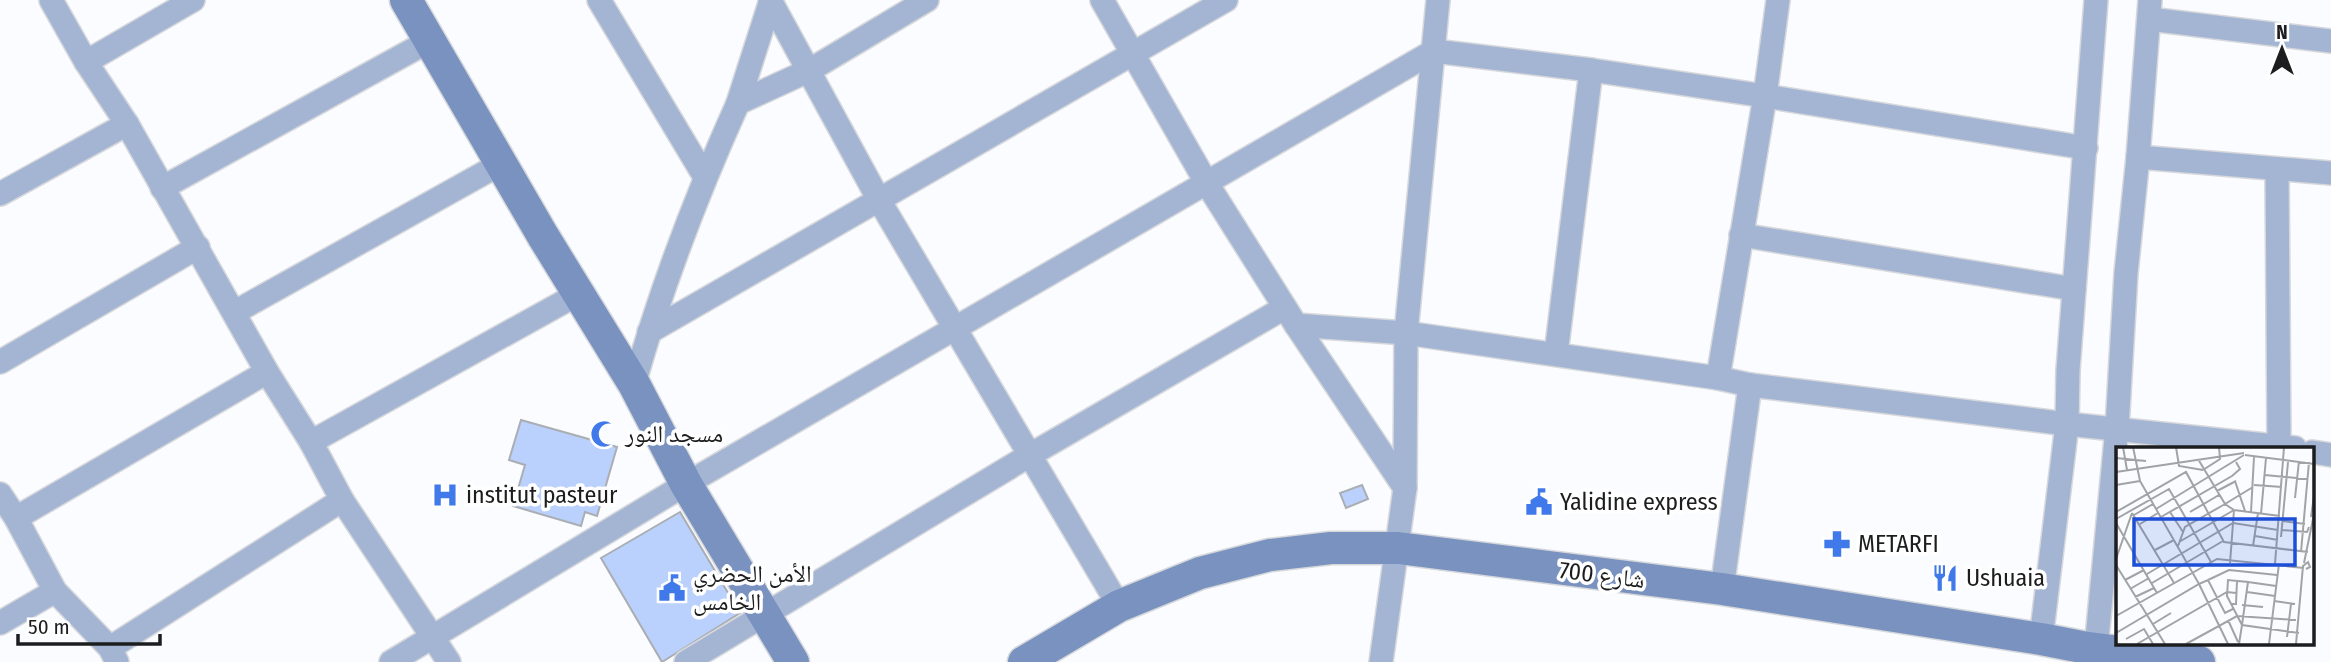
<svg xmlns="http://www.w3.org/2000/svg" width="2331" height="662" font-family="'Fira Sans Condensed','Noto Naskh Arabic',sans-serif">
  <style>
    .building { fill: #b9d1fc; stroke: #aaadb2; stroke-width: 2 }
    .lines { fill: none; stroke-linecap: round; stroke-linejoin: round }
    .street-casing { stroke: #d6d8db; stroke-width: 26 }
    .secondary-casing { stroke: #d6d8db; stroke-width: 35 }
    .street { stroke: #a4b5d4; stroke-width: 23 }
    .secondary { stroke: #7992bf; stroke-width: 32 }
    .labels { text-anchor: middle; stroke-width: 7; stroke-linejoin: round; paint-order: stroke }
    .poi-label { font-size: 24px; fill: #1c1d1e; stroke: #fff; text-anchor: start }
    .street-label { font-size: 24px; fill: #1c1d1e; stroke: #fff }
    .inset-road { fill: none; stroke: #a1a3a5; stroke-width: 2 }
    .view { fill: #1d4ed8; fill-opacity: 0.15; stroke: #1d4ed8; stroke-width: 3.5 }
    .inset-edge { fill: none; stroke: #1c1d1e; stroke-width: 3.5 }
  </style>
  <rect width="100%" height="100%" fill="#fafcff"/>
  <g class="building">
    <path d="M521,420L617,447L597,516L585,512L581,526L513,506L525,465L509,460Z"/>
    <path d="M1362,485L1368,499L1346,508L1340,493Z"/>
    <path d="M680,512L740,613L662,662L601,558Z"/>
  </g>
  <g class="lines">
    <defs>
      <g id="street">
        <path d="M51,0L86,62L127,124L267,372L311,442L342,500L449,662"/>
        <path d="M599,0L705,177"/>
        <path d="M770,0L879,200L1119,606"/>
        <path d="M1102,0L1206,182L1296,325L1406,333L1718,378L1750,385L2067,424L2295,448"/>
        <path d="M2149,19L2331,41"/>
        <path d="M86,62L193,0"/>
        <path d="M738,103L771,0"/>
        <path d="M2138,157L2331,173"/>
        <path d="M2277,169L2279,446"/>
        <path d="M162,188L429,41"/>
        <path d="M0,194L127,124"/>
        <path d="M1741,235L2074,289"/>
        <path d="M235,312L502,163"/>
        <path d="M1296,325L1405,488"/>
        <path d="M649,332L1226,0"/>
        <path d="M1556,354L1591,70"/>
        <path d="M0,362L198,247"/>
        <path d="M1718,378L1765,96L1778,0"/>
        <path d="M634,384C661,288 697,194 738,103L810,70L927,0"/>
        <path d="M311,442L578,294"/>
        <path d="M2312,452L2331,455"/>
        <path d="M0,494L16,518L55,591L110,648L117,662"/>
        <path d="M16,518L267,372"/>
        <path d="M1722,589L1750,385"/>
        <path d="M0,623L55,591"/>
        <path d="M2041,639L2067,424L2068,370L2096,0"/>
        <path d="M110,648L342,500"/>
        <path d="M2096,649L2117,428L2126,273L2138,157L2150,0"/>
        <path d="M391,662L686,484L1434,51L1591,70L1765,96L2086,148"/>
        <path d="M686,662L1030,455L1284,308"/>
        <path d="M1381,662L1405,488L1406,333L1438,0"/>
      </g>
      <g id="secondary">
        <path d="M406,0L543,236L634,384L686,484L793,662"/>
        <path d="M1024,662L1119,606L1200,573L1270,555L1331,548H1398L1722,589L2041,639L2087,648L2199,662"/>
      </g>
    </defs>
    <use href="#street" class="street-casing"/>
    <use href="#secondary" class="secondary-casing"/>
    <use href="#street" class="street"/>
    <use href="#secondary" class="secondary"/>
  </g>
  <defs>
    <symbol id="mosque-bare" viewBox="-9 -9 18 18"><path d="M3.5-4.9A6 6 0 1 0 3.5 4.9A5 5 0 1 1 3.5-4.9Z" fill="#4079e9" stroke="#fff" stroke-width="2.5" paint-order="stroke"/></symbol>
    <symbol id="hospital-bare" viewBox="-9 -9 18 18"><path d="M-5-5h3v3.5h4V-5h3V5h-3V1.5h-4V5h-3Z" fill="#4079e9" stroke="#fff" stroke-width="2.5" paint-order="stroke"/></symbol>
    <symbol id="civic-bare" viewBox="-9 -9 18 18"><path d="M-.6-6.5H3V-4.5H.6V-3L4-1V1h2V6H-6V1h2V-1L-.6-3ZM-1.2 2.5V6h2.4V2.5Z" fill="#4079e9" stroke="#fff" stroke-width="2.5" paint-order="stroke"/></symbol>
    <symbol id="pharmacy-bare" viewBox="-9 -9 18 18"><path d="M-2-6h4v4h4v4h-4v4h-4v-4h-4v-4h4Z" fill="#4079e9" stroke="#fff" stroke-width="2.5" paint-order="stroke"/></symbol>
    <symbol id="restaurant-bare" viewBox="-9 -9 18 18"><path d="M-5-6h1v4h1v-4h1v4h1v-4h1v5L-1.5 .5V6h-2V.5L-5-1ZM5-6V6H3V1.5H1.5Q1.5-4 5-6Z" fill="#4079e9" stroke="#fff" stroke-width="2.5" paint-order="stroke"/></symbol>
  </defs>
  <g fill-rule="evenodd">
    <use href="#mosque-bare" x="585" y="415" width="38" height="38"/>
    <use href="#hospital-bare" x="426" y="476" width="38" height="38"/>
    <use href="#civic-bare" x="1520" y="483" width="38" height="38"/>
    <use href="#pharmacy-bare" x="1818" y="525" width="38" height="38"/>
    <use href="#restaurant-bare" x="1926" y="559" width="38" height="38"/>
    <use href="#civic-bare" x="653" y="569" width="38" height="38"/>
  </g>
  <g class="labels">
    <g class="poi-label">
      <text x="625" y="442">مسجد النور</text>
      <text x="466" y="503">institut pasteur</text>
      <text x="1560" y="510">Yalidine express</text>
      <text x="1858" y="552">METARFI</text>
      <text x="693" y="582">الأمن الحضري<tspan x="693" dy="28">الخامس</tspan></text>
      <text x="1966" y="586">Ushuaia</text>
    </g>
    <g class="street-label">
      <text transform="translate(1602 575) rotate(7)" y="8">شارع 700</text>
    </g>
  </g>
  <g transform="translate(2116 447)">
    <rect width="198" height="198" fill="#fafcff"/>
    <path class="inset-road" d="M7,0L11,23M17,0L24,34L83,137L92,133L109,166L117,162M60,0L63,19L87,23M129,8L198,17M0,11L30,14M87,23L104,12L103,0M0,25L128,6M149,28L191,32M119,34L129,64M0,38L24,34M138,38L166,40M137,40L109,57L118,63L164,69M101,44L120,34M179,51L183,14M40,62L128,8M0,65L70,25L108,95L192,105M54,65L67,85M74,65L103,48M135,65L138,10M16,66L58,136M145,67L150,11M18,68L37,57M45,70L116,29L124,22L120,15M195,70L198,49M0,72L53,42L95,115M167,74L189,77M0,76L41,146M24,77L42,66M166,83L191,85L193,80M139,89L162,93M165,90L172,15M63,95L118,63M62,99L69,80L109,57L82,12M137,99L142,66M39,103L58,93M185,105L193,15M0,112L16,66M114,116L118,63M188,116L198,67M159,117L168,0M0,118L49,197M31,127L117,76L162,83M9,133L28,123M92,133L113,123L161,128M132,135L160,139M36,136L107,94M14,142L33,131M131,145L159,149M19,150L38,141M158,154L179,157M115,157H120L121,134M126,158L147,160M0,169L101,112L188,121M112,173L122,195M37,177L55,166M0,186L83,137L112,197M171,190L175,157M10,192L28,182L37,197M21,197L111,145L120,146M70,197L121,169L180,173M123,197L126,178L132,135L112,133L111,149L126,178L183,186M153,197L163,117M180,197L187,119L192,115L194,120L190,122"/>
    <path class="view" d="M18,72H179V118H18Z"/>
    <rect width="198" height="198" class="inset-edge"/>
  </g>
  <g transform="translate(2282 49)" stroke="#ffffff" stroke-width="5" paint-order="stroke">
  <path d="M0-5L12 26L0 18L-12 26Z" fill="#1c1d1e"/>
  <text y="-10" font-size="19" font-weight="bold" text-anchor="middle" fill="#1c1d1e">N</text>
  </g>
  <path d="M18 634v10h142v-10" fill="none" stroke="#1c1d1e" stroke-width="3.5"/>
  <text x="28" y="634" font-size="21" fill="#1c1d1e" stroke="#ffffff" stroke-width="5" paint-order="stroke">50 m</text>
</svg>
